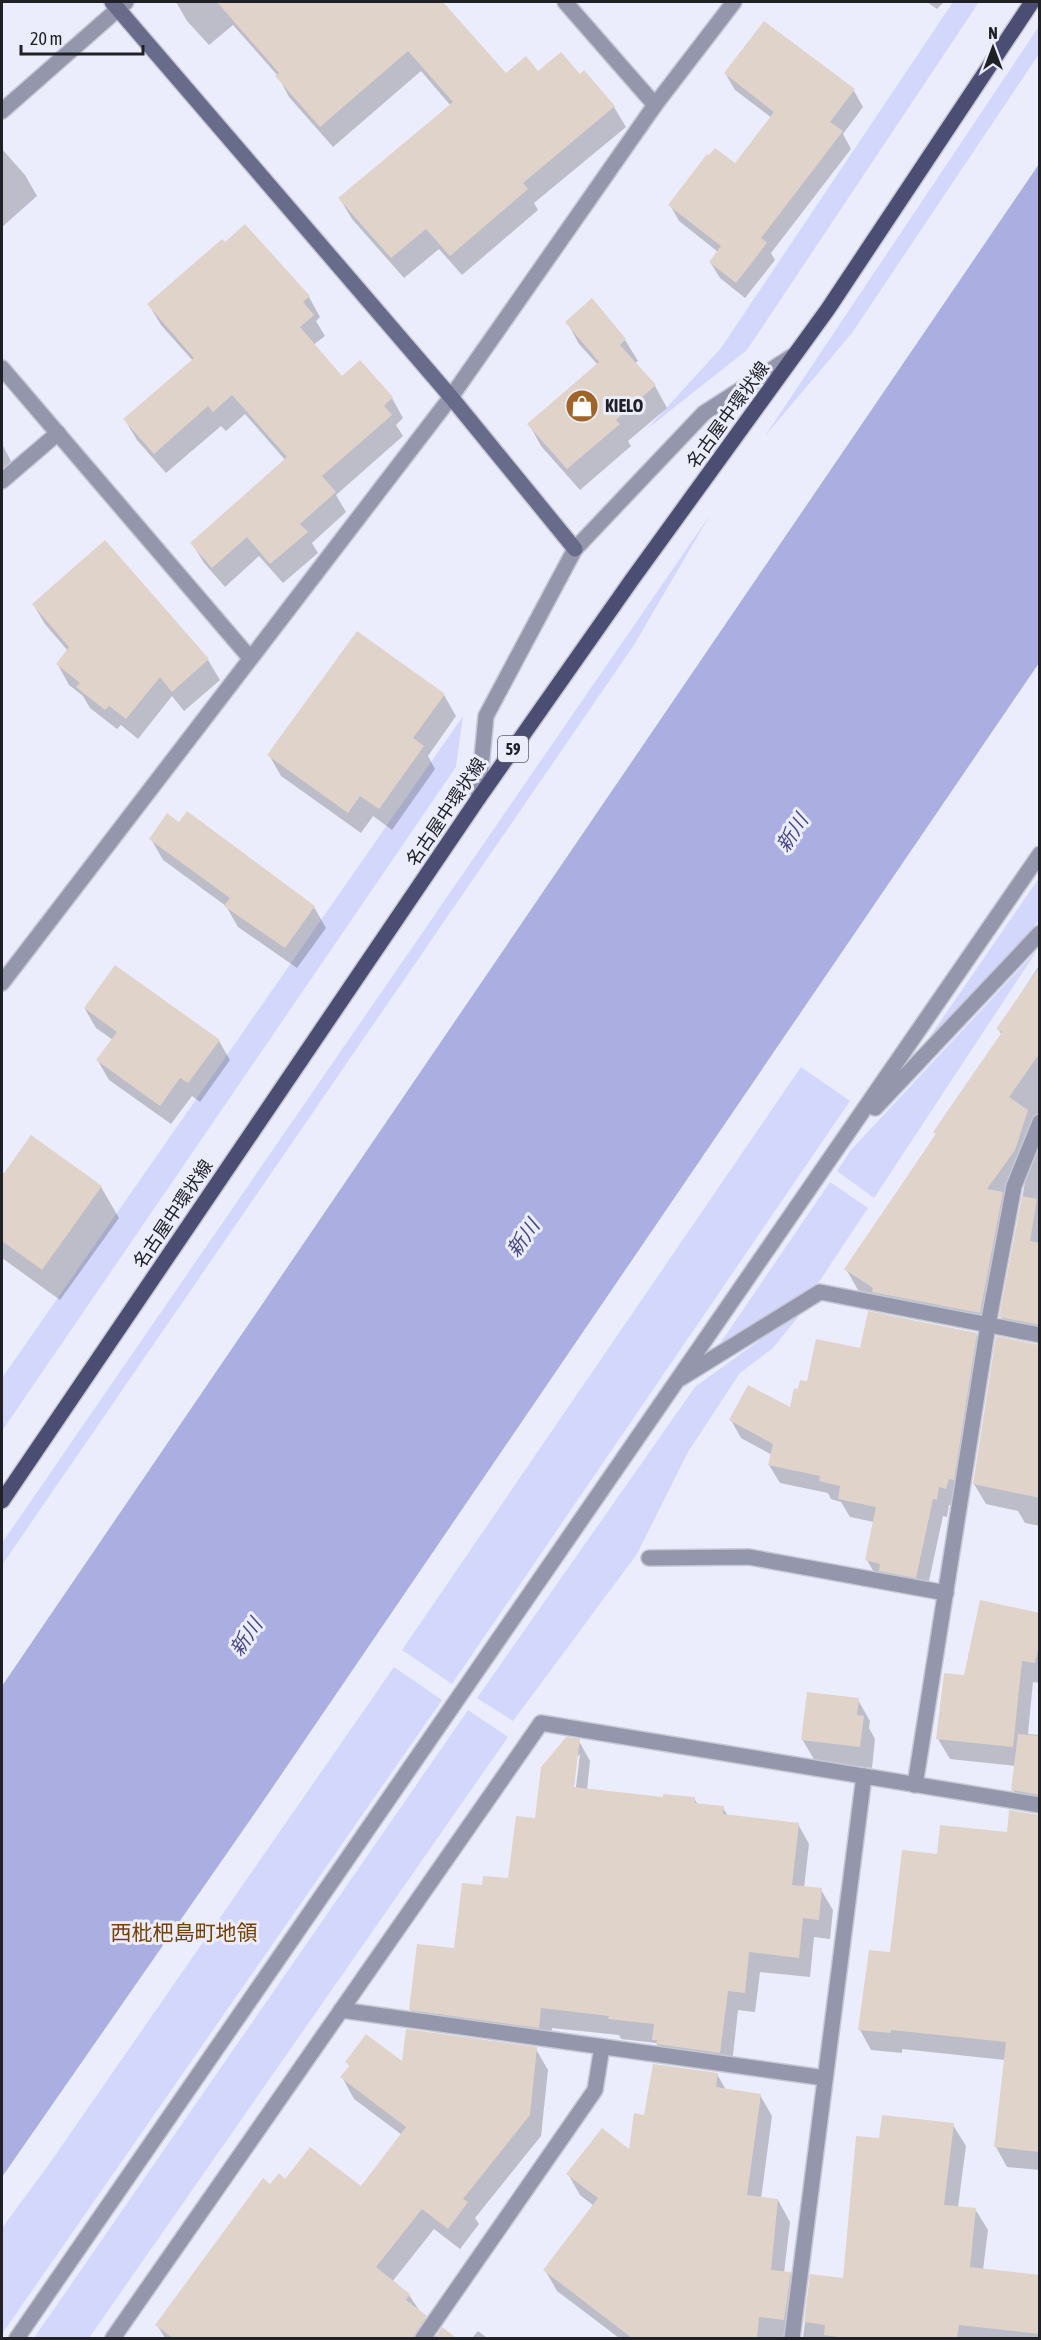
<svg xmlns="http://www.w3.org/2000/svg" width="1041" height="2340" font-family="'Asap Condensed','Noto Sans JP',sans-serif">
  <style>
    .green { fill: #d4d7fc }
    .water { fill: #abaee1 }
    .shadow { fill: #0003; fill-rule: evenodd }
    .building { fill: #e0d4ca }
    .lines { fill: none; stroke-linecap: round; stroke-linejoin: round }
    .street-casing { stroke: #c7c8d5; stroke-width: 18 }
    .secondary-casing { stroke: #c7c8d5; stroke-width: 18 }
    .primary-casing { stroke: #c7c8d5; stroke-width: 18 }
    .street { stroke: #9496ac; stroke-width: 15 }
    .secondary { stroke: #696b8b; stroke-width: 15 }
    .primary { stroke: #4b4d73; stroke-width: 15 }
    .labels { text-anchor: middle; stroke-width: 6; stroke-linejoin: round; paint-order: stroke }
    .shield { fill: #ecedfc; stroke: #5d5e66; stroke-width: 1.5 }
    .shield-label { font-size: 16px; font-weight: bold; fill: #202126 }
    .poi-label { font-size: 18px; font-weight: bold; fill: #202126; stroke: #ecedfc; text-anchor: start }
    .street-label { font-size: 18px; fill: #202126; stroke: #ecedfc }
    .water-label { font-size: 20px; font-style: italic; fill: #464584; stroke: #ecedfc }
    .quarter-label { font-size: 21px; fill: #764100; stroke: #ecedfc }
  </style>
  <rect width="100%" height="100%" fill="#ecedfc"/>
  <g class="green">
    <path d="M953,2H979L747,350L647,429L721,348Z"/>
    <path d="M1039,26V54L852,333L765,436Z"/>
    <path d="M710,515L634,645L2,1565V1543Z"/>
    <path d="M463,716L456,767L2,1431V1378Z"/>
    <path d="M1039,878V919L1027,939L922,1048Z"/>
    <path d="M1038,949L874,1198L837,1171L851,1150Z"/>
    <path d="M801,1067L850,1101L452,1684L402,1650Z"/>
    <path d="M830,1182L868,1208L819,1282L717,1348Z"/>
    <path d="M807,1306L773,1348L740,1373L688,1452L637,1554L513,1721L477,1698L695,1387Z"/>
    <path d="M394,1667L442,1700L2,2334V2228L47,2167Z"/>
    <path d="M468,1710L508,1737L89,2338H34Z"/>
  </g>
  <path class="water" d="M1039,164V663L266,1797L2,2177V1686Z"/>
  <g class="shadow">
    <path d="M176,2H441L506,75L538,73L579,76L614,107L626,127L534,203L538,210L462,275L439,249L404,278L352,219L340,199L451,106L421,71L333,147L289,97L278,76L233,25L209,45L187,21Z"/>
    <path d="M927,2H944L937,9Z"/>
    <path d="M725,73L854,91L863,107L843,134L851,149L771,253L775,260L745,298L720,278L710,262L718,252L679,221L670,205L735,165L772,118L735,90Z"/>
    <path d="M2,149L25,175L37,196L2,227Z"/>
    <path d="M309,297L320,317L316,321L325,336L313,345L342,378L392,398L403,418L396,425L403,436L336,495L346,512L312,543L318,553L283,583L259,556L225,587L204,563L192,543L286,461L245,414L226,431L221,426L166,473L137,440L125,420L193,361L161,325L149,305Z"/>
    <path d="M567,322L625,340L638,361L634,364L655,386L667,408L628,441L631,446L580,490L541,446L529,424L598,365L579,344Z"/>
    <path d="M2,444L12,463L2,472Z"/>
    <path d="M105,542L208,660L220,680L184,711L172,696L138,739L121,725L117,729L90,708L83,696L69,685L58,665L68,651L45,624L33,604Z"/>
    <path d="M444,695L456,716L428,756L435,769L392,830L373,816L361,833L281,776L269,755Z"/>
    <path d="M151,839L314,907L326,928L297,968L238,927L226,906L163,860Z"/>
    <path d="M1040,964V1343L1013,1337L1001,1317L1025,1182L1016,1204L992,1333L886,1312L882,1306L858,1290L846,1269L1002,1035L998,1029Z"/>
    <path d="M85,1009L219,1041L230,1060L200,1102L192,1096L171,1124L109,1080L98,1061L113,1040L96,1028Z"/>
    <path d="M31,1137L101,1187L119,1218L60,1300L2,1258V1174L5,1173Z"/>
    <path d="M976,1334L987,1352L956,1506L949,1505L947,1517L943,1516L926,1595L877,1578L867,1560L874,1522L850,1517L841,1502L831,1499L828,1493L780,1483L769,1465L772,1455L741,1438L731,1420L791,1409L799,1391L808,1383L861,1350Z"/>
    <path d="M1040,1346V1526L1025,1523L1018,1511L986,1504L974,1484Z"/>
    <path d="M1040,1615V1683L1033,1682L1028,1734L1040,1735V1813L1024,1810L1013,1790L1016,1766L950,1759L938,1739L965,1676Z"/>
    <path d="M858,1700L870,1721L869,1728L875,1739L872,1768L815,1761L802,1739Z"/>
    <path d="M579,1741L590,1761L587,1790L664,1799L694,1798L698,1805L723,1808L728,1816L798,1824L809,1844L804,1888L821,1890L833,1910L830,1939L814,1937L810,1977L760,1972L755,2012L738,2010L731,2073L669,2064L656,2043L621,2039L619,2035L552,2028L550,2047L422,2029L411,2009L455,1950L484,1887L509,1880L537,1820ZM580,1754L575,1795H572L576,1758Z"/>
    <path d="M1039,1816L1040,2170L1007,2167L996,2147L1005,2060L902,2049V2053L871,2050L860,2030L891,1954L938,1856L1008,1834Z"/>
    <path d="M536,2049L548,2070L541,2136L475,2218L479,2224L460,2249L434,2229L392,2282L409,2295L437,2337L443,2329L455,2338H165L157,2325L271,2186L286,2181L361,2188L402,2135L354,2099L342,2077L350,2067L347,2062L403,2064Z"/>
    <path d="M717,2074L726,2090L760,2095L772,2116L761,2199L778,2200L790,2222L784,2273H790L802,2294L796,2338H619L557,2291L545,2270L594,2206L580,2195L568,2174L630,2152L645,2117Z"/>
    <path d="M953,2125L966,2146L958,2207L975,2209L988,2230L983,2270L1040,2276V2338H803L811,2276L844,2279L880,2140Z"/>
    <path d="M478,2331L487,2338H472Z"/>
  </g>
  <g class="building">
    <path d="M217,2H443L506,73L526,56L538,71L561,52L580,74L584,70L615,106L523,183L528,189L450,256L426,229L391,258L338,198L453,102L408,51L320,127L275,76L279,73Z"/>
    <path d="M764,21L855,89L830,122L843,131L761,238L767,243L736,283L709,262L721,246L668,205L707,154L709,155L715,148L735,163L774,112L724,73Z"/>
    <path d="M245,224L310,296L303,302L314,315L300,327L342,376L360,360L393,397L384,406L392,415L322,476L336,492L300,524L308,532L270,564L247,537L212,568L190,543L287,457L232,395L213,412L208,406L154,454L123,419L194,358L147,304L222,239L225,242Z"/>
    <path d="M592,298L626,339L620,345L656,385L616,420L620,424L567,469L527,424L599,362L565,322Z"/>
    <path d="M105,540L209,659L172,692L160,677L126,719L109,706L105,710L76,687L80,683L56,664L69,647L32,604Z"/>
    <path d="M357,631L445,694L413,738L424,746L379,809L360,796L348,813L267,755Z"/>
    <path d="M187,811L315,906L285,948L224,906L230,898L149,839L167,813L179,822Z"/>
    <path d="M115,965L220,1040L188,1083L180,1078L160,1106L96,1060L117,1032L84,1008Z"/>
    <path d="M1040,966V1053L1009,1097L1028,1110L1015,1150L987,1189L1003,1192L980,1313L872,1292L873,1288L844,1269L936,1134L933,1132L1002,1032L996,1029Z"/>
    <path d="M31,1135L102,1186L42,1270L2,1241V1176Z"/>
    <path d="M1022,1196L1037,1199L1030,1241L1040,1243V1325L999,1317Z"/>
    <path d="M868,1311L977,1333L954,1480L949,1479L946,1489L939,1487L937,1500L933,1499L916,1578L879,1571L880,1564L865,1560L876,1507L838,1499L840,1486L819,1481L820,1476L768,1465L773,1444L729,1420L748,1385L790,1407L794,1388L798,1389L800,1380L807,1381L816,1339L860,1348Z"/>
    <path d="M996,1336L1040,1345V1498L973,1484Z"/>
    <path d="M980,1600L1040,1613V1641L1035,1663L1022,1661L1013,1747L936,1739L944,1673L964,1675Z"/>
    <path d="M807,1692L859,1698L857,1715L864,1716L860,1747L801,1740Z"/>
    <path d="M1018,1734L1040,1736V1795L1011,1790Z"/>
    <path d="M566,1737L580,1739L574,1787L663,1797V1794L695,1797V1803L724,1806L723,1814L799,1823L792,1885L822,1888L819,1920L803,1918L799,1958L749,1952L745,1993L728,1991L720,2053L656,2044L657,2040H652L654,2024L608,2019L609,2016L541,2008L539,2028L409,2010L417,1944L454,1948L462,1883L482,1885L483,1876L508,1878L516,1816L535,1818L541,1767Z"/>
    <path d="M1009,1810L1040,1815V2152L994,2147L1006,2042L891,2030V2033L858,2030L869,1950L890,1952L902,1850L937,1854L940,1825L1007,1832Z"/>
    <path d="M406,2029L537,2047L530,2115L463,2199L468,2202L448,2229L422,2209L376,2267L410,2294L406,2300L427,2316L413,2338H173L155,2325L263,2178L270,2184L279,2173L285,2179L310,2147L361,2186L406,2127L340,2077L350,2065L345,2062L366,2034L402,2061Z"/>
    <path d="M653,2064L718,2073L716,2087L761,2094L747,2195L778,2199L771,2270L791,2272L784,2320L759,2317L757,2338H632L543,2270L598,2198L566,2174L602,2128L629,2149L634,2113L644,2115Z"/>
    <path d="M882,2115L954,2123L944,2205L976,2208L970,2267L1040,2275V2334L959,2325L957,2338H846L824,2335L825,2325L804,2322L810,2274L843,2278L856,2136L879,2138Z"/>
    <path d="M442,2327L457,2338H435Z"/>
  </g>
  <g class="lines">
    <defs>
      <g id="street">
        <path d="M565,2L655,105"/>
        <path d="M2,111L126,2"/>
        <path d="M2,368L250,658"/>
        <path d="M2,481L58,433"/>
        <path d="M478,799L486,716L575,549L704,413L794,355"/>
        <path d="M2,983L451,397L655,105L734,2"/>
        <path d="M875,1108L1040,933"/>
        <path d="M681,1378L820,1292L1040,1335"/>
        <path d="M649,1558L749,1557L946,1593"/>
        <path d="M915,1785L988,1325L1014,1186L1040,1122"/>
        <path d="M341,2010L825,2078"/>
        <path d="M17,2338L1040,854"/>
        <path d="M113,2338L541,1723L1040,1805"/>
        <path d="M423,2338L595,2090L602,2047"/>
        <path d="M792,2338L864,1776"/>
      </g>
      <path id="secondary" d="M112,2L451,397L575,549"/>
      <path id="primary" d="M2,1501L478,799L631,581L828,309L1032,2"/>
    </defs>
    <use href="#street" class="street-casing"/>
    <use href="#secondary" class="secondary-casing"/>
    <use href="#primary" class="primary-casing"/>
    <use href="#street" class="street"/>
    <use href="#secondary" class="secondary"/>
    <use href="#primary" class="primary"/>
  </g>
  <defs>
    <symbol id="shop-disc" viewBox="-11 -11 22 22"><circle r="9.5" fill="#a06426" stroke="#ecedfc"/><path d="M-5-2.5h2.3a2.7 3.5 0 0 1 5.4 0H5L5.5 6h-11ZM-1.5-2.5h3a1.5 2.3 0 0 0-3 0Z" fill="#fff"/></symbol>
  </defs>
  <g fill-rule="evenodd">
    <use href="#shop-disc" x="563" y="387" width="38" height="38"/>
  </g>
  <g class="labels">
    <rect class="shield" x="498" y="736" width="30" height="26" rx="4.5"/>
    <g class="shield-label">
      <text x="513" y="755">59</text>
    </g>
    <g class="poi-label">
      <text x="605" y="412">KIELO</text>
    </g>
    <g class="street-label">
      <text transform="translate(728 415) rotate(-54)" y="6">名古屋中環状線</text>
      <text transform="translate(446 812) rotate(-56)" y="6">名古屋中環状線</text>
      <text transform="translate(173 1214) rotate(-56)" y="6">名古屋中環状線</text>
    </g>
    <g class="water-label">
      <text transform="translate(792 833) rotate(-57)" y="7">新川</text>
      <text transform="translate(523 1238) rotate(-55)" y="7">新川</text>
      <text transform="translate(246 1637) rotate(-56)" y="7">新川</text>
    </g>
    <g class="quarter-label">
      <text x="184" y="1940">西枇杷島町地領</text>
    </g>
  </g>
  <rect width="1041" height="2340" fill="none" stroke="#202126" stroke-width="6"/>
  <g transform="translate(993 48)" stroke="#ecedfc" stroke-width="4.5" paint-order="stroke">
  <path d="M0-4.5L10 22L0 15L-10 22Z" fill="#202126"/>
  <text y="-9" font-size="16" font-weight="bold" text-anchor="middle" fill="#202126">N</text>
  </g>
  <path d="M21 45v9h122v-9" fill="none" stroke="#202126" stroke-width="3"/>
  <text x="30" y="45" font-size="18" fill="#202126" stroke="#ecedfc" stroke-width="4.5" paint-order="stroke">20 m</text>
</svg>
